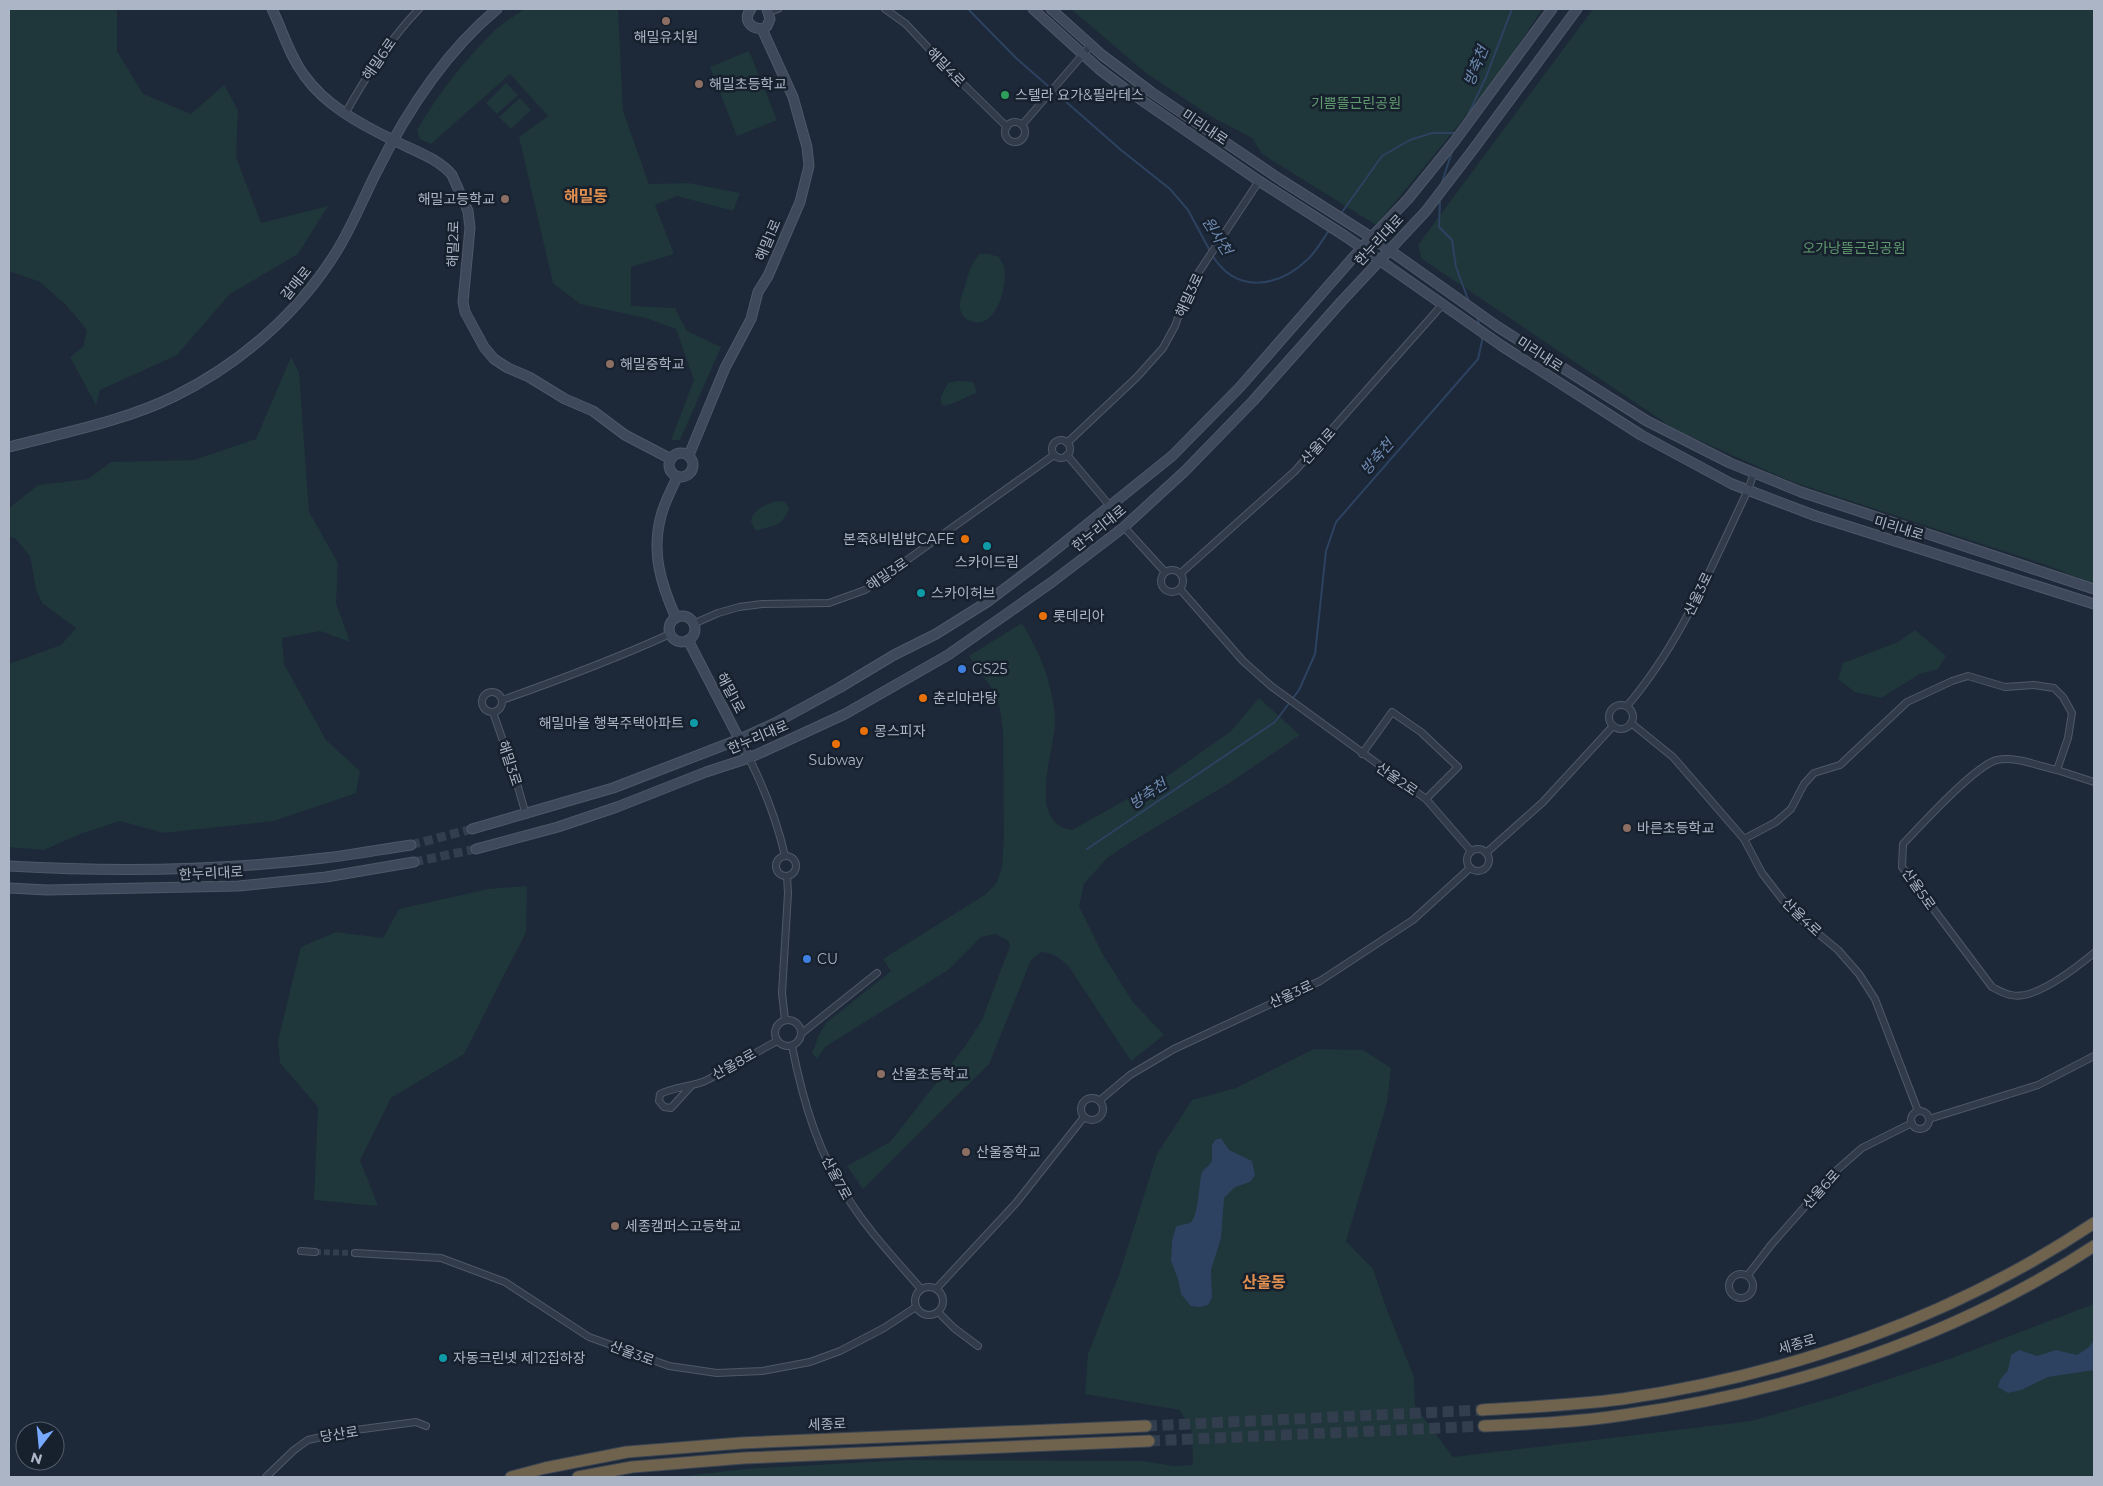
<svg xmlns="http://www.w3.org/2000/svg" width="2103" height="1486" font-family="Montserrat,'Noto Sans KR',sans-serif">
  <style>
    .green { fill: #1f363a }
    .water { fill: #2d4260 }
    .lines { fill: none; stroke-linecap: round; stroke-linejoin: round }
    .stream { stroke: #2d4260; stroke-width: 2 }
    .street-tunnel { stroke: #323e4e; stroke-width: 6; stroke-dasharray: 6 3; stroke-linecap: butt }
    .secondary-tunnel { stroke: #323e4e; stroke-width: 9; stroke-dasharray: 9 4.5; stroke-linecap: butt }
    .highway-tunnel { stroke: #323e4e; stroke-width: 11; stroke-dasharray: 11 5.5; stroke-linecap: butt }
    .street-casing { stroke: #4f5867; stroke-width: 8 }
    .secondary-casing { stroke: #4f5867; stroke-width: 11 }
    .highway-casing { stroke: #3c4553; stroke-width: 13 }
    .street { stroke: #313b49; stroke-width: 6 }
    .secondary { stroke: #3e495c; stroke-width: 9 }
    .highway { stroke: #70634d; stroke-width: 11 }
    .education-dot { fill: #8d6e63; stroke: #17202d; stroke-width: 2 }
    .leisure-dot { fill: #2e9e5b; stroke: #17202d; stroke-width: 2 }
    .food-dot { fill: #e8710a; stroke: #17202d; stroke-width: 2 }
    .culture-dot { fill: #0f9aa8; stroke: #17202d; stroke-width: 2 }
    .shop-dot { fill: #3f7fe0; stroke: #17202d; stroke-width: 2 }
    .labels { text-anchor: middle; stroke-width: 5; stroke-linejoin: round; paint-order: stroke }
    .poi-label { font-size: 14px; fill: #abb5c6; stroke: #17202d; text-anchor: start }
    .street-label { font-size: 14px; fill: #abb5c6; stroke: #17202d }
    .park-label { font-size: 14px; fill: #60986e; stroke: #17202d }
    .water-label { font-size: 15px; font-style: italic; fill: #6f8bb2; stroke: #17202d }
    .quarter-label { font-size: 16px; font-weight: bold; fill: #de8e4e; stroke: #17202d }
  </style>
  <rect width="100%" height="100%" fill="#1d2939"/>
  <g class="green">
    <path d="M9,9H117V51L143,94L191,114L224,85L238,110L236,157L261,223L328,206L298,254L230,294L177,355L100,390L96,405L70,357L83,347L87,330L66,305L40,282L9,271Z"/>
    <path d="M525,9H618L623,111L649,184L688,183L740,193L733,211L677,196L655,205L674,254L631,267V306L675,308L687,331L721,347L680,440H671L694,380L676,329L646,318L580,304L553,283L519,137L548,116L510,74L431,144L420,139L417,130C438,94 466,58 496,29C505,22 515,15 525,9Z"/>
    <path d="M1071,9H1542C1494,86 1434,155 1376,225L1262,154L1252,138L1212,117L1146,73Z"/>
    <path d="M1593,9H2094V584L2049,566L1790,481L1676,430L1422,259L1418,245Z"/>
    <path d="M749,51L777,120L737,136L710,67Z"/>
    <path d="M506,83L518,95L497,114L486,103Z"/>
    <path d="M520,98L531,110L511,129L499,117Z"/>
    <path d="M980,254H989L999,257C1000,260 1003,264 1004,267C1007,282 1001,308 989,318C979,327 962,322 960,308C959,302 962,294 964,289C968,276 970,264 980,254Z"/>
    <path d="M291,357L299,372L309,512L338,563L336,603L350,642L320,631L282,638L284,664L326,740L360,771L356,793L274,821L163,833L120,821L80,834L44,850L9,847V664L61,645L76,628L42,603L36,589L30,556L15,538L9,537V508L38,485L88,479L111,462L194,460L256,439Z"/>
    <path d="M958,381L973,382L977,392C972,395 948,406 944,406L941,403V397L948,383Z"/>
    <path d="M777,501L785,502L789,508C783,527 773,525 756,531L751,522C752,509 766,505 777,501Z"/>
    <path d="M1022,623C1040,653 1051,680 1055,715C1058,746 1023,822 1072,830L1163,779L1230,732L1259,698L1300,735L1228,784L1131,842L1107,858L1084,884L1079,906L1102,953L1133,1002L1164,1035L1131,1061L1069,967C1060,958 1054,953 1041,952L1031,960L989,1064L863,1189L847,1166L890,1142L966,1045L982,1020L1010,946L1009,941L995,934L981,937L948,970L825,1047L817,1059L812,1053L819,1035L826,1023L891,971L883,959L986,894L997,882L1002,867L1004,838L1003,730L1000,709L995,693L969,656Z"/>
    <path d="M1915,630L1946,656L1938,669L1920,674L1881,698L1855,692L1838,679L1843,663L1898,642Z"/>
    <path d="M527,886L526,932L464,1054L391,1098L360,1160L378,1206L314,1200L318,1107L280,1063L278,1040L301,947L336,932L383,938L399,909L488,889Z"/>
    <path d="M1314,1049L1363,1050L1391,1068L1387,1103L1346,1241L1373,1269L1387,1310L1414,1377L1415,1406L1453,1457L1751,1421L1835,1397L1952,1358L2094,1304V1477H676L745,1469L905,1460L1143,1461L1173,1466L1193,1465L1192,1432L1180,1410L1085,1394L1088,1354L1120,1272L1157,1154L1192,1100L1236,1088Z"/>
  </g>
  <g class="water">
    <path d="M1221,1138L1229,1150L1252,1161L1255,1175L1250,1182L1235,1187L1224,1198L1221,1238L1211,1270L1212,1298L1208,1305L1200,1307L1191,1306L1181,1294L1178,1279L1171,1261L1172,1241L1176,1227C1180,1224 1186,1225 1191,1222C1198,1216 1199,1186 1201,1176C1202,1169 1209,1167 1212,1161V1145L1215,1140Z"/>
    <path d="M2094,1340V1370L2048,1377L2021,1390L2008,1393L1998,1387L2000,1380L2008,1370L2011,1355L2019,1350L2037,1356L2056,1350L2077,1355L2089,1347Z"/>
  </g>
  <g class="lines">
    <g class="stream">
      <path d="M968,9L1016,58L1121,150L1170,189L1188,210L1210,251"/>
      <path d="M1468,115L1486,77L1512,9"/>
      <path d="M1441,185L1452,152"/>
      <path d="M1440,200L1439,227L1452,240L1456,267L1469,302"/>
      <path d="M1340,215L1382,156L1410,140L1432,133H1457"/>
      <path d="M1212,255C1236,294 1277,288 1307,260C1316,252 1323,239 1330,229"/>
      <path d="M1477,317L1480,327"/>
      <path d="M1087,849L1275,722L1299,690L1315,654L1326,551L1336,522L1478,359L1482,341V336"/>
    </g>
    <path class="street-tunnel" d="M315,1252L355,1253"/>
    <g class="secondary-tunnel">
      <path d="M411,845L472,829"/>
      <path d="M414,862L476,849"/>
    </g>
    <g class="highway-tunnel">
      <path d="M1146,1426L1482,1410"/>
      <path d="M1149,1441L1484,1426"/>
    </g>
    <defs>
      <g id="street">
        <path d="M885,9L906,24L948,69L1007,127"/>
        <path d="M769,12L778,9"/>
        <path d="M345,114C366,76 389,40 419,9"/>
        <circle cx="1015" cy="132" r="10"/>
        <path d="M1022,125L1091,45"/>
        <circle cx="1061" cy="449" r="9"/>
        <path d="M1067,443L1137,377L1163,348L1175,326L1189,287L1259,181"/>
        <path d="M1067,455L1110,506"/>
        <path d="M1124,527L1165,572"/>
        <circle cx="1172" cy="581" r="11"/>
        <path d="M1181,573L1295,471L1442,305"/>
        <path d="M1180,589L1243,661L1271,686L1426,799L1471,851"/>
        <path d="M693,624L718,613L739,607L762,604L829,603L865,590L1054,455"/>
        <circle cx="492" cy="702" r="10"/>
        <path d="M502,700C559,680 615,659 670,634"/>
        <circle cx="1621" cy="717" r="12"/>
        <path d="M1627,706C1681,643 1712,565 1748,490L1754,473"/>
        <path d="M493,712L514,773L526,815"/>
        <path d="M1631,723L1673,757L1744,839L1762,873L1792,912L1838,950L1859,974L1875,999L1918,1111"/>
        <path d="M1362,754L1392,712L1421,732L1458,767L1426,799"/>
        <path d="M749,758C765,790 777,821 785,856"/>
        <path d="M2057,770L2094,782"/>
        <path d="M1744,839L1776,822L1791,809L1804,784L1814,773L1840,765L1907,702L1952,681L1968,676L2005,687L2034,685L2054,688L2063,697L2072,713L2068,738L2057,770C2039,766 2015,756 1997,760C1975,765 1920,826 1903,844L1902,867L1992,987C1998,990 2004,994 2011,995C2034,1001 2077,967 2094,953"/>
        <circle cx="1478" cy="860" r="11"/>
        <path d="M1486,853L1543,802L1613,726"/>
        <circle cx="786" cy="866" r="10"/>
        <circle cx="788" cy="1033" r="13"/>
        <path d="M785,1020L782,993L788,893L787,876"/>
        <path d="M802,1033L877,973"/>
        <path d="M792,1046C803,1102 819,1156 851,1203C871,1234 897,1261 921,1289"/>
        <path d="M691,1086L671,1108L664,1107L659,1101L660,1094C674,1087 690,1087 705,1081C729,1069 753,1054 777,1041"/>
        <circle cx="1092" cy="1109" r="11"/>
        <path d="M1099,1101L1130,1075L1174,1049L1320,981L1413,920L1470,868"/>
        <circle cx="1920" cy="1120" r="9"/>
        <path d="M1929,1119L2038,1085L2094,1056"/>
        <path d="M301,1251L315,1252"/>
        <path d="M355,1253L441,1258L505,1282L589,1337L669,1366L717,1373L762,1371L810,1362L840,1351L884,1328L916,1307"/>
        <circle cx="1741" cy="1286" r="12"/>
        <path d="M1748,1275L1771,1245L1838,1169L1862,1148L1912,1123"/>
        <circle cx="929" cy="1301" r="14"/>
        <path d="M937,1288L1016,1203L1084,1117"/>
        <path d="M938,1312L954,1328L978,1346"/>
        <path d="M266,1477L294,1450L308,1440L348,1431L416,1422L426,1426"/>
      </g>
      <g id="secondary">
        <path d="M272,9C283,31 289,55 304,75C325,105 360,124 393,140C412,150 438,158 452,175L468,211L470,228L463,302L465,312L484,347L494,359L508,368L529,377L565,399L593,411L625,435L671,459"/>
        <path d="M751,9C743,19 749,28 762,29L767,26L770,19L767,9"/>
        <path d="M1033,9L1099,69L1124,88L1259,181L1345,236L1502,346L1641,435L1732,484L1816,516L2094,604"/>
        <path d="M1051,9L1102,55L1151,92L1281,180L1371,237L1498,327L1647,421L1730,463L1801,492L2094,589"/>
        <path d="M9,447C62,433 125,421 175,396C240,364 300,312 338,249C352,226 363,199 375,175C405,114 444,53 497,9"/>
        <circle cx="681" cy="465" r="12"/>
        <path d="M689,455L725,368L751,319L758,292L768,276L800,202L809,166L807,147L793,97L762,29"/>
        <circle cx="682" cy="629" r="13"/>
        <path d="M676,618C661,584 651,553 661,516C664,503 672,489 677,477"/>
        <path d="M688,640L749,758"/>
        <path d="M472,829L613,788L740,739L775,723L839,688L894,655L936,634L987,602L1044,559L1172,456L1240,387L1364,245L1408,199L1454,142L1552,9"/>
        <path d="M476,849L558,827L617,807L706,772L749,758L780,744L845,714L948,655L1052,582L1124,527L1185,471L1253,401L1341,302L1426,211L1472,151L1577,9"/>
        <path d="M9,866C114,872 220,871 324,858C353,855 382,849 411,845"/>
        <path d="M9,888L47,890L239,886L326,877L414,862"/>
      </g>
      <g id="highway">
        <path d="M1482,1410C1529,1407 1576,1405 1622,1399C1789,1375 1954,1317 2094,1223"/>
        <path d="M1484,1426C1531,1424 1578,1422 1624,1415C1789,1392 1954,1338 2094,1246"/>
        <path d="M511,1477L545,1468L627,1452L741,1443L1146,1426"/>
        <path d="M578,1477L632,1467L744,1458L1149,1441"/>
      </g>
    </defs>
    <use href="#street" class="street-casing"/>
    <use href="#secondary" class="secondary-casing"/>
    <use href="#highway" class="highway-casing"/>
    <use href="#street" class="street"/>
    <use href="#secondary" class="secondary"/>
    <use href="#highway" class="highway"/>
  </g>
  <g class="education-dot">
    <circle cx="666" cy="21" r="5"/>
    <circle cx="699" cy="84" r="5"/>
    <circle cx="505" cy="199" r="5"/>
    <circle cx="610" cy="364" r="5"/>
    <circle cx="1627" cy="828" r="5"/>
    <circle cx="881" cy="1074" r="5"/>
    <circle cx="966" cy="1152" r="5"/>
    <circle cx="615" cy="1226" r="5"/>
  </g>
  <circle class="leisure-dot" cx="1005" cy="95" r="5"/>
  <g class="food-dot">
    <circle cx="965" cy="539" r="5"/>
    <circle cx="1043" cy="616" r="5"/>
    <circle cx="923" cy="698" r="5"/>
    <circle cx="864" cy="731" r="5"/>
    <circle cx="836" cy="744" r="5"/>
  </g>
  <g class="culture-dot">
    <circle cx="987" cy="546" r="5"/>
    <circle cx="921" cy="593" r="5"/>
    <circle cx="694" cy="723" r="5"/>
    <circle cx="443" cy="1358" r="5"/>
  </g>
  <g class="shop-dot">
    <circle cx="962" cy="669" r="5"/>
    <circle cx="807" cy="959" r="5"/>
  </g>
  <g class="labels">
    <g class="poi-label">
      <text x="666" y="42" text-anchor="middle">해밀유치원</text>
      <text x="709" y="89">해밀초등학교</text>
      <text x="1015" y="100">스텔라 요가&amp;필라테스</text>
      <text x="495" y="204" text-anchor="end">해밀고등학교</text>
      <text x="620" y="369">해밀중학교</text>
      <text x="955" y="544" text-anchor="end">본죽&amp;비빔밥CAFE</text>
      <text x="987" y="567" text-anchor="middle">스카이드림</text>
      <text x="931" y="598">스카이허브</text>
      <text x="1053" y="621">롯데리아</text>
      <text x="972" y="674">GS25</text>
      <text x="933" y="703">춘리마라탕</text>
      <text x="684" y="728" text-anchor="end">해밀마을 행복주택아파트</text>
      <text x="874" y="736">몽스피자</text>
      <text x="836" y="765" text-anchor="middle">Subway</text>
      <text x="1637" y="833">바른초등학교</text>
      <text x="817" y="964">CU</text>
      <text x="891" y="1079">산울초등학교</text>
      <text x="976" y="1157">산울중학교</text>
      <text x="625" y="1231">세종캠퍼스고등학교</text>
      <text x="453" y="1363">자동크린넷 제12집하장</text>
    </g>
    <g class="street-label">
      <text transform="translate(379 59) rotate(-55)" y="5">해밀6로</text>
      <text transform="translate(946 67) rotate(46)" y="5">해밀4로</text>
      <text transform="translate(1205 127) rotate(34)" y="5">미리내로</text>
      <text transform="translate(768 240) rotate(-67)" y="5">해밀1로</text>
      <text transform="translate(1379 240) rotate(-47)" y="5">한누리대로</text>
      <text transform="translate(453 244) rotate(-88)" y="5">해밀2로</text>
      <text transform="translate(296 283) rotate(-51)" y="5">갈매로</text>
      <text transform="translate(1189 295) rotate(-65)" y="5">해밀3로</text>
      <text transform="translate(1540 354) rotate(33)" y="5">미리내로</text>
      <text transform="translate(1318 446) rotate(-48)" y="5">산울1로</text>
      <text transform="translate(1099 528) rotate(-39)" y="5">한누리대로</text>
      <text transform="translate(1899 528) rotate(17)" y="5">미리내로</text>
      <text transform="translate(887 574) rotate(-34)" y="5">해밀3로</text>
      <text transform="translate(1698 594) rotate(-64)" y="5">산울3로</text>
      <text transform="translate(731 693) rotate(62)" y="5">해밀1로</text>
      <text transform="translate(758 737) rotate(-23)" y="5">한누리대로</text>
      <text transform="translate(510 763) rotate(72)" y="5">해밀3로</text>
      <text transform="translate(1397 779) rotate(35)" y="5">산울2로</text>
      <text transform="translate(211 873) rotate(-3)" y="5">한누리대로</text>
      <text transform="translate(1919 889) rotate(55)" y="5">산울5로</text>
      <text transform="translate(1802 917) rotate(44)" y="5">산울4로</text>
      <text transform="translate(1291 994) rotate(-25)" y="5">산울3로</text>
      <text transform="translate(734 1064) rotate(-29)" y="5">산울8로</text>
      <text transform="translate(837 1178) rotate(62)" y="5">산울7로</text>
      <text transform="translate(1821 1189) rotate(-48)" y="5">산울6로</text>
      <text transform="translate(1797 1344) rotate(-16)" y="5">세종로</text>
      <text transform="translate(632 1353) rotate(20)" y="5">산울3로</text>
      <text transform="translate(827 1424) rotate(-2)" y="5">세종로</text>
      <text transform="translate(339 1434) rotate(-9)" y="5">당산로</text>
    </g>
    <g class="park-label">
      <text x="1356" y="108">기쁨뜰근린공원</text>
      <text x="1854" y="253">오가낭뜰근린공원</text>
    </g>
    <g class="water-label">
      <text transform="translate(1476 66) rotate(-68)" y="5">방축천</text>
      <text transform="translate(1217 236) rotate(58)" y="5">원사천</text>
      <text transform="translate(1377 457) rotate(-49)" y="5">방축천</text>
      <text transform="translate(1148 794) rotate(-34)" y="5">방축천</text>
    </g>
    <g class="quarter-label">
      <text x="586" y="202">해밀동</text>
      <text x="1264" y="1288">산울동</text>
    </g>
  </g>
  <rect width="2103" height="1486" fill="none" stroke="#abb5c6" stroke-width="20"/>
  <g transform="translate(40 1446) rotate(196)"><circle r="24" fill="#17202d" stroke="#525c6a"/>
  <path d="M0-4L9 19L0 12L-9 19Z" fill="#77aaff"/>
  <text y="-8" font-size="14" font-weight="bold" text-anchor="middle" fill="#abb5c6">N</text>
  </g>
</svg>
